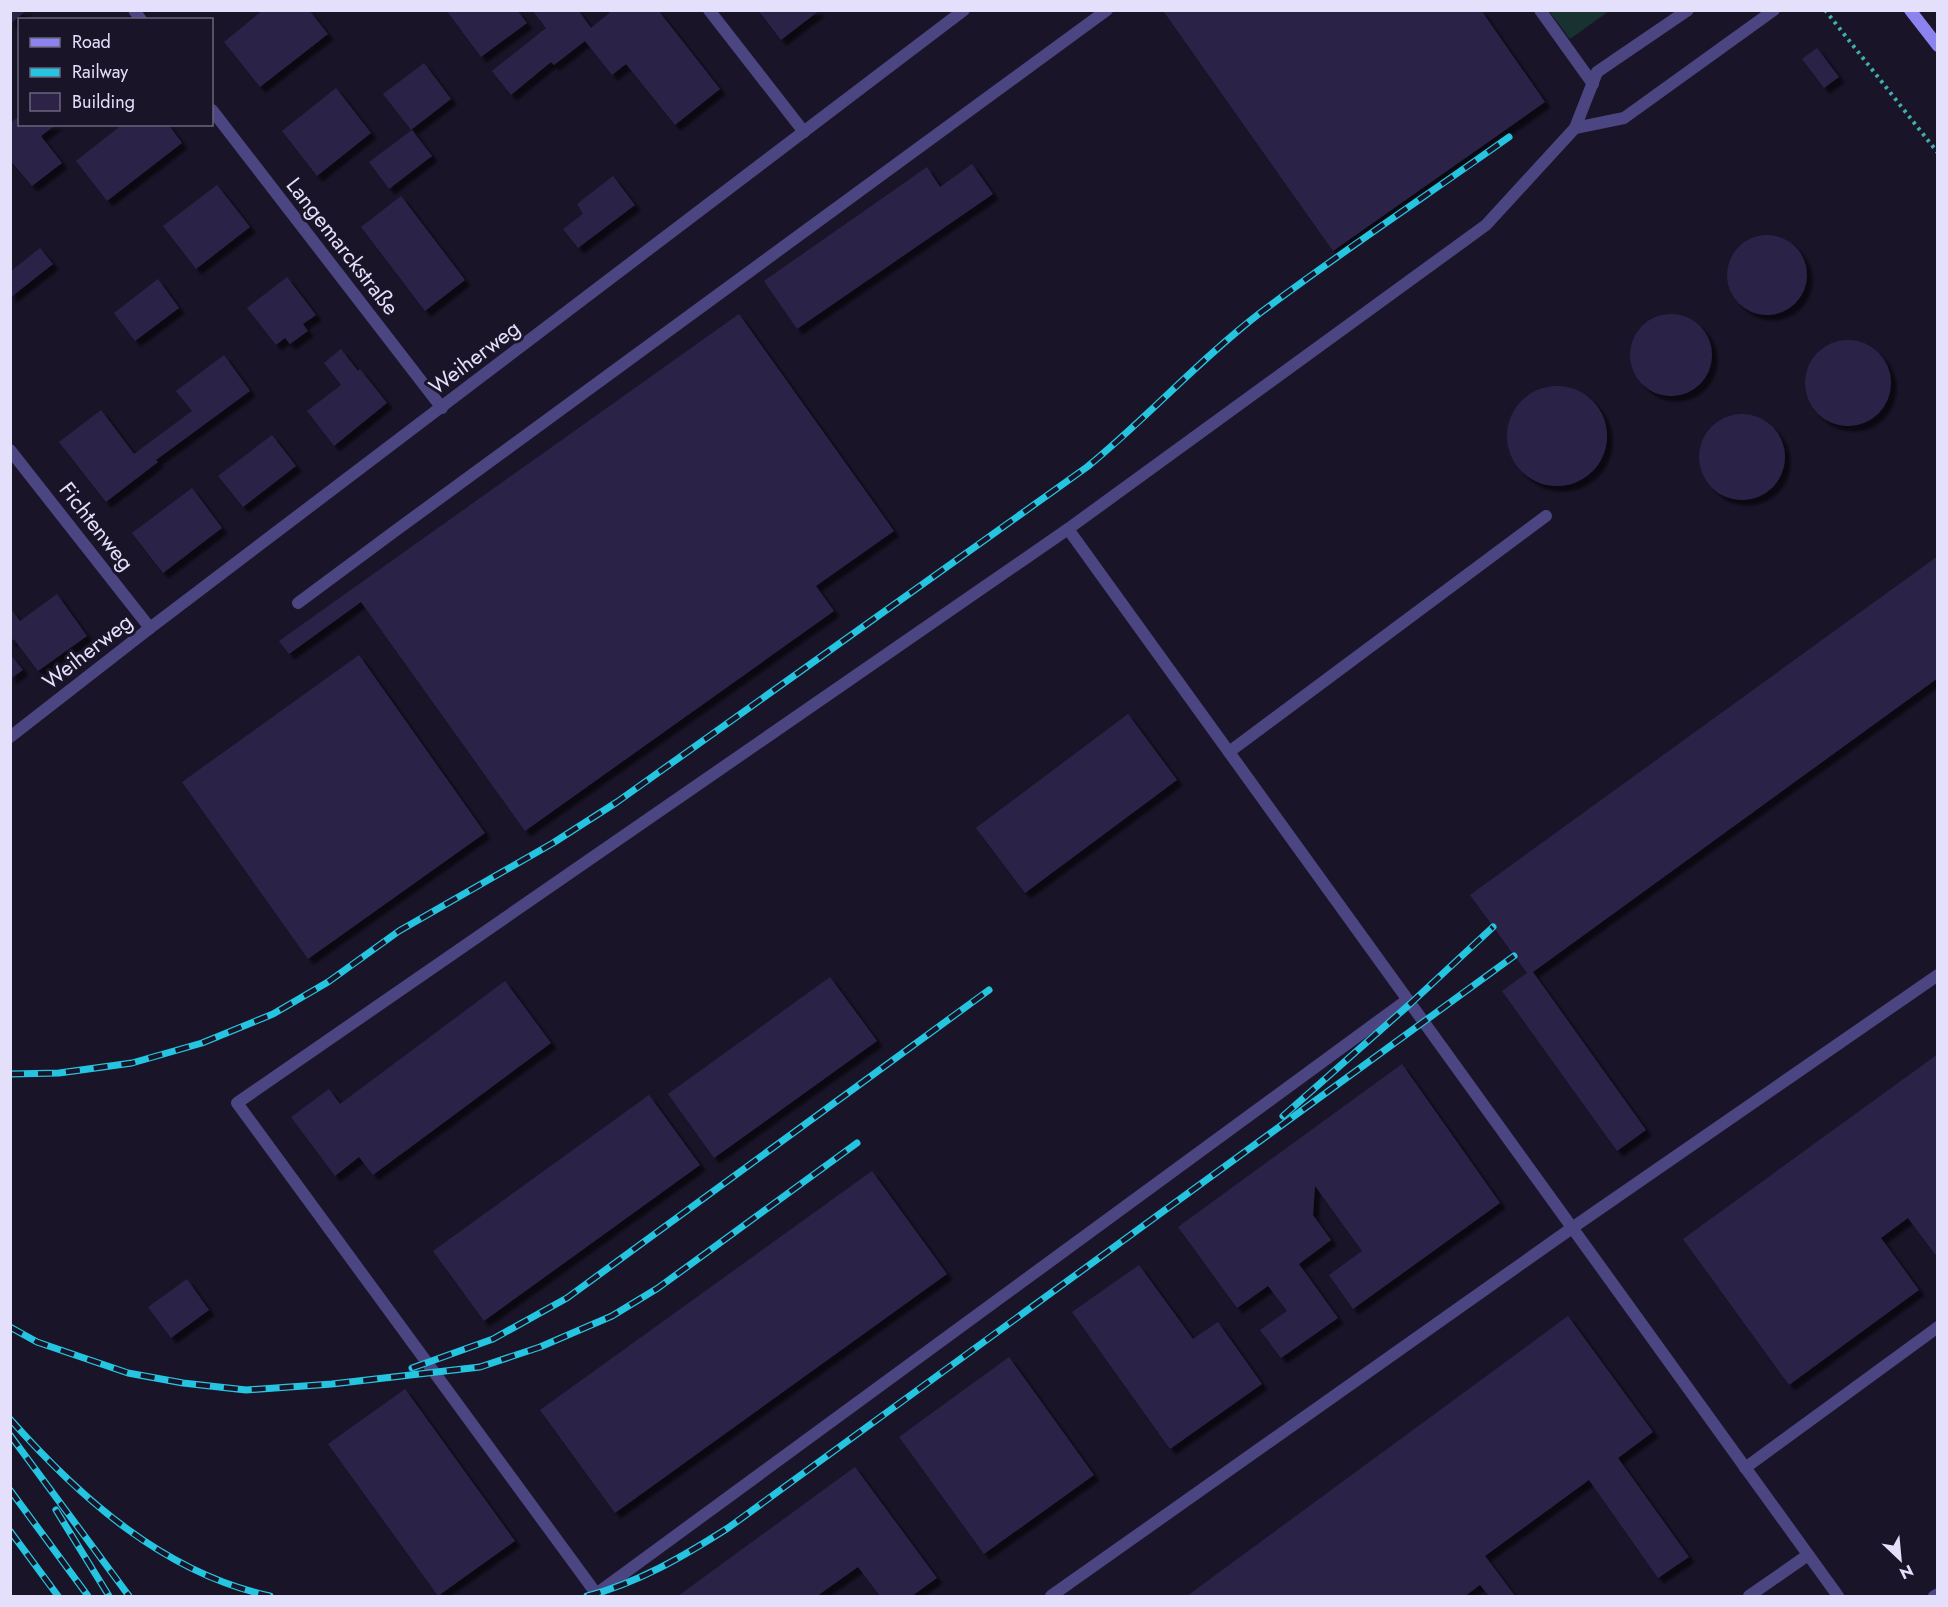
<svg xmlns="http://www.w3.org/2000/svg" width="1948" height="1607" font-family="Jost,sans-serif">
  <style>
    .green { fill: #183131 }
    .building { fill: #2c2347; filter: url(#shadow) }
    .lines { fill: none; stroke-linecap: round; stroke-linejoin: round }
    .path { stroke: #41adac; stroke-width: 4; stroke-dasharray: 3 4.5; stroke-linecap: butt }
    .lane { stroke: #4b4681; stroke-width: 12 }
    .street { stroke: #4b4681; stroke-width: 12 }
    .secondary { stroke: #8c83ee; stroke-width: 12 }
    .rail-casing { stroke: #25c5e2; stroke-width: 7 }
    .rail { stroke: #191428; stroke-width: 4.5; stroke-dasharray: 14; stroke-linecap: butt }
    .labels { text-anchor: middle; stroke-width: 6; stroke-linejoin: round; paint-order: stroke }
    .street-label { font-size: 22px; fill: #e4e0fb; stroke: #191428 }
  </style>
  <defs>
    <filter id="shadow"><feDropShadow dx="5.5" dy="5.5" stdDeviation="1.5" flood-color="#0009"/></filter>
  </defs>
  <rect width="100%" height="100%" fill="#191428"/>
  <path class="green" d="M1549,11H1609L1570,39Z"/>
  <g class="building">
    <path d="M10,10H27L10,24Z"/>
    <path d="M263,10H309L328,34L260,87L224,42Z"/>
    <path d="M448,10H517L527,23L481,57L447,11Z"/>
    <path d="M532,10H578L591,28L613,10H658L720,89L675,125L626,64L612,75L585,41L554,65L551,62L511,95L492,71L546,28Z"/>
    <path d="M758,10H820L781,40Z"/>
    <path d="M1166,10H1481L1545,102L1333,251L1164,12Z"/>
    <path d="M1817,48L1839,77L1824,88L1802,59Z"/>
    <path d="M424,63L451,99L411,130L383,94Z"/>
    <path d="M336,88L371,133L317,176L282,131Z"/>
    <path d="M20,116V124H57L41,136L62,163L32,186L10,160V123Z"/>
    <path d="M123,124H168L182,143L107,201L76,161Z"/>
    <path d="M412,130L432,156L389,189L369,162Z"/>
    <path d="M972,164L993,194L797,329L764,281L927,167L940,187Z"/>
    <path d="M613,176L635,205L578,248L563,229L583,214L577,204Z"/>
    <path d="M217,185L250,227L196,269L163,226Z"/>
    <path d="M401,196L465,280L425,311L361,227Z"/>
    <circle cx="1767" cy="275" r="40"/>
    <path d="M40,248L53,264L10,298V272Z"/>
    <path d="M287,277L316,315L303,324L308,331L290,344L285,338L276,345L247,308Z"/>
    <path d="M158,279L179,308L135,341L114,313Z"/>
    <circle cx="1671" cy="355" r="41"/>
    <path d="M739,314L894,531L816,586L834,611L525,831L361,602L289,654L279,641Z"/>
    <circle cx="1848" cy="383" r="43"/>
    <path d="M341,349L358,371L360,369L387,403L334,446L307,411L341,385L324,363Z"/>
    <path d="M224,355L250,391L156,460L158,462L106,502L59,442L101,410L134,454L192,411L176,391Z"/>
    <circle cx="1557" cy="436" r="50"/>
    <circle cx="1742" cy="457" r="43"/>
    <path d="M272,435L296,466L243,507L218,476Z"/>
    <path d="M192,488L222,528L163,573L132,533Z"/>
    <path d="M1938,556V678L1533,972L1646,1130L1617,1151L1502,991L1527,973L1470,895Z"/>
    <path d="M57,594L87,636L38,671L14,639L10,642V608L20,621Z"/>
    <path d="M10,654L23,670L10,679Z"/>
    <path d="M359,655L485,833L308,959L182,782Z"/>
    <path d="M1128,714L1177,780L1025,893L976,828Z"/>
    <path d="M830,977L877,1041L714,1158L668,1094Z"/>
    <path d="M505,981L551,1043L373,1175L359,1157L335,1176L291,1117L329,1089L340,1104Z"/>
    <path d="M1938,1054V1258L1908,1218L1881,1238L1919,1290L1789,1385L1683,1239Z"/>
    <path d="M1402,1064L1500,1203L1353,1309L1329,1275L1362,1251L1315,1186L1313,1215L1331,1240L1299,1264L1338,1318L1281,1358L1260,1330L1287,1311L1268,1286L1237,1308L1178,1227Z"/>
    <path d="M649,1095L700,1165L484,1321L433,1251Z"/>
    <path d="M872,1171L947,1274L615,1513L540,1410Z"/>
    <path d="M1139,1265L1193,1339L1218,1322L1262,1384L1170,1449L1072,1312Z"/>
    <path d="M187,1279L209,1310L171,1338L148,1307Z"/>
    <path d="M1568,1316L1653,1432L1618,1458L1689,1557L1658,1578L1589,1480L1485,1556L1515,1596H1489L1480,1585L1465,1596H1187Z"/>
    <path d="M1009,1357L1094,1475L984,1554L899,1437Z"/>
    <path d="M405,1389L515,1541L438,1596L328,1444Z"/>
    <path d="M855,1467L937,1578L912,1596H880L858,1567L817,1596H678Z"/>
  </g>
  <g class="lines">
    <path class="path" d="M1825,10L1938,153"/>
    <g class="lane">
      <path d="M1540,10L1593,84"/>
      <path d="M1575,128L1624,118L1774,10"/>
      <path d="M1068,529L1838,1596"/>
      <path d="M298,603L395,531L1107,10"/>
      <path d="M1229,752L1546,516"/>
      <path d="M1745,1468L1938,1327"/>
      <path d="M596,1594L1407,1000"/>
      <path d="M598,1596L237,1103L1068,529L1486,225L1575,128L1597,72L1688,10"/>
      <path d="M1051,1596L1572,1228L1938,975"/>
      <path d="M1749,1596L1808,1555"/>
      <path d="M1934,1596L1938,1594"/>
    </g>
    <g class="street">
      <path d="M134,10L141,20"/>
      <path d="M709,10L804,132"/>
      <path d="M212,110L442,408"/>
      <path d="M10,450L150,628"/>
      <path d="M10,737L150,628L964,10"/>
    </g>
    <path class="secondary" d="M1910,10L1938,46"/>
    <defs>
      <g id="rail">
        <path d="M10,1074L59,1073L132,1063L202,1043L273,1014L328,982L399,931L553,843L617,802L1087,467C1147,418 1199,360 1260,313C1341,252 1426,196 1509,137"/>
        <path d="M1283,1116L1410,1004L1493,927"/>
        <path d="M10,1327L37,1342L128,1373L183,1383L246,1390L332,1384L480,1367L540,1347L612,1316L658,1288L857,1143"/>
        <path d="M412,1368L493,1339L567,1298L989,990"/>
        <path d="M10,1419C80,1498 164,1573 270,1596"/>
        <path d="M10,1435L129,1596"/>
        <path d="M10,1490L88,1596"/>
        <path d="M56,1510L109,1596"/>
        <path d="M10,1531L58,1596"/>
        <path d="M587,1596C638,1583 684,1556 728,1528L1514,956"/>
      </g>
    </defs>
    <use href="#rail" class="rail-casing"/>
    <use href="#rail" class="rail"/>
  </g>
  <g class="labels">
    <g class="street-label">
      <text transform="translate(343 246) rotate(52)" y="8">Langemarckstraße</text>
      <text transform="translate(474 357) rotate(-37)" y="8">Weiherweg</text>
      <text transform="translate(97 526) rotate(52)" y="8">Fichtenweg</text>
      <text transform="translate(87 651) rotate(-38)" y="8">Weiherweg</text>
    </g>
  </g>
  <rect width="1948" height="1607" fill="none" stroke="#e4e0fb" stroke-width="24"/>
  <rect x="18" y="18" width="195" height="108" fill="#191428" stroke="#6a667c" stroke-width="1.5"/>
  <rect x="30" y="38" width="30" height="9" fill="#8c83ee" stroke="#6a667c" stroke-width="1.5"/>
  <text x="72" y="48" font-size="18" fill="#e4e0fb">Road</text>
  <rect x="30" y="68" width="30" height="9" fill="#25c5e2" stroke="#6a667c" stroke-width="1.5"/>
  <text x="72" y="78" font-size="18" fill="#e4e0fb">Railway</text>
  <rect x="30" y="93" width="30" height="18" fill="#2c2347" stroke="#6a667c" stroke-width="1.5"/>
  <text x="72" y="108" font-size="18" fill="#e4e0fb">Building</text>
  <g transform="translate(1900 1559) rotate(154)" stroke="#191428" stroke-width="4.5" paint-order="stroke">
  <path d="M0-4.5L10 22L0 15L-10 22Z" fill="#e4e0fb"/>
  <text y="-9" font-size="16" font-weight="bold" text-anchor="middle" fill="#e4e0fb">N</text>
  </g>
</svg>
